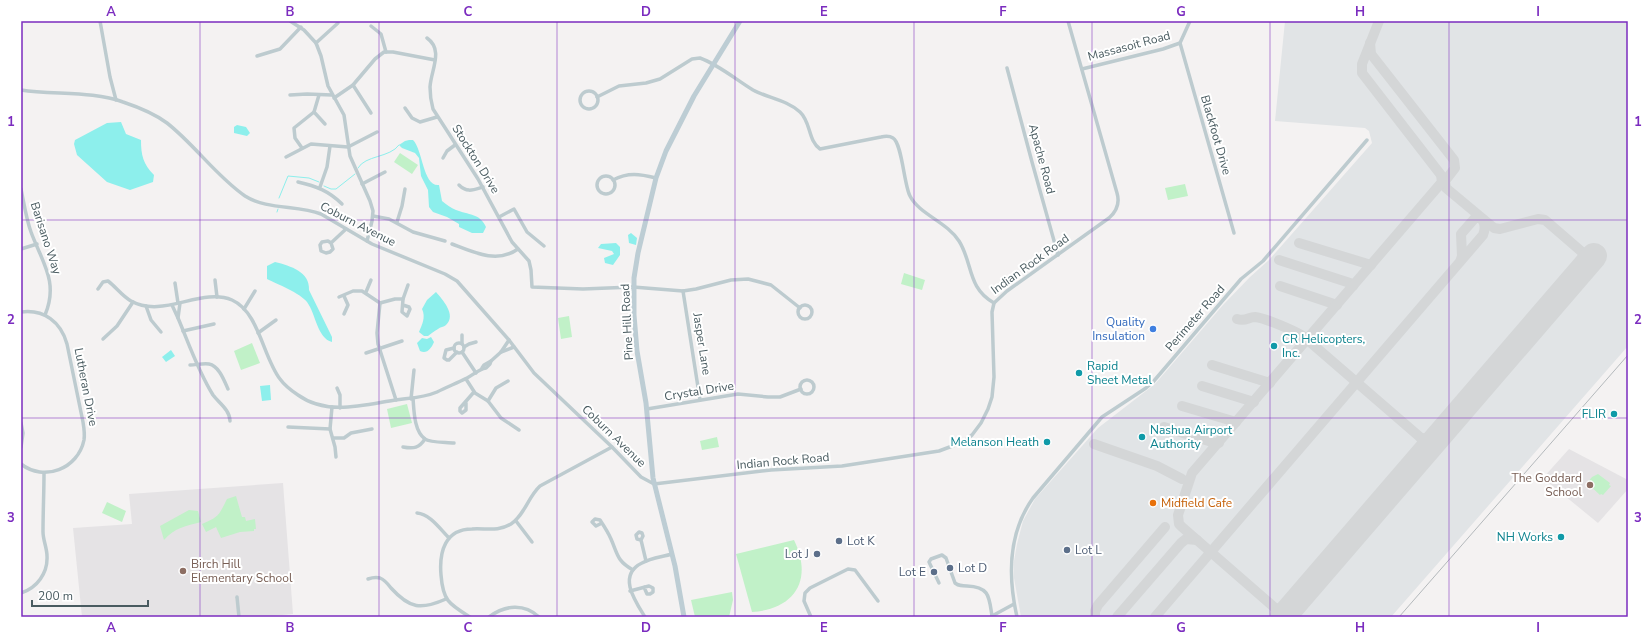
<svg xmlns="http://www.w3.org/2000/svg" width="1649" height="638" font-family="'Nunito Sans',sans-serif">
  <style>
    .education { fill: #e5e3e5 }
    .airport { fill: #e1e4e6 }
    .green { fill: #c1f1c8 }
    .water { fill: #8defec }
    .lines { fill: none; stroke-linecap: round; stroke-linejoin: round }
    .stream { stroke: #8defec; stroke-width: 1 }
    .taxiway { stroke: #d4d6d7; stroke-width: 10 }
    .runway { stroke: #d4d6d7; stroke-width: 26 }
    .street { stroke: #bdcbcf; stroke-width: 3.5 }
    .secondary { stroke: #bdcdd4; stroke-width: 5 }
    .rail { stroke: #b4b9bc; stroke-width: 1 }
    .grid { fill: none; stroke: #7b2cbf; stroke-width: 1; stroke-opacity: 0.55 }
    .shop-dot { fill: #3f7fe0; stroke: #fff; stroke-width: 1.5 }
    .culture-dot { fill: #0f9aa8; stroke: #fff; stroke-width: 1.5 }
    .education-dot { fill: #8d6e63; stroke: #fff; stroke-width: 1.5 }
    .food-dot { fill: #e8710a; stroke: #fff; stroke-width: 1.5 }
    .service-dot { fill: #5c6f8a; stroke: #fff; stroke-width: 1.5 }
    .labels { text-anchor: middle; stroke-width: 4; stroke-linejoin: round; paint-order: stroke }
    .street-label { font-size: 12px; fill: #495b60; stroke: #fff }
    .shop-label { font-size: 12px; fill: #366cbe; stroke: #fff; text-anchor: end }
    .culture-label { font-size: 12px; fill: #0d838f; stroke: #fff; text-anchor: start }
    .education-label { font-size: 12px; fill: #785e54; stroke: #fff; text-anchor: end }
    .food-label { font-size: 12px; fill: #c56008; stroke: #fff; text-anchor: start }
    .service-label { font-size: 12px; fill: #4e5e75; stroke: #fff; text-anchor: start }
    .neatline { fill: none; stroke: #7b2cbf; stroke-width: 1.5 }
    .grid-label { font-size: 13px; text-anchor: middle; font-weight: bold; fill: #7b2cbf }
  </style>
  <rect width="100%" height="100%" fill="#f4f2f2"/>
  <g class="education">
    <path d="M1569,449L1628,480V489L1598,523L1543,478Z"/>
    <path d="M283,483L293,614L262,617H82L73,528L132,524L129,494Z"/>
  </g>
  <path class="airport" d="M1285,21H1628V346L1391,617H1021L1014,578V561L1017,544L1023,521L1035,499L1098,428L1155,384L1223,305L1250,277L1269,260L1372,143L1369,131L1365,128L1275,121Z"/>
  <g class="green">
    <path d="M400,153L418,165L412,174L394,162Z"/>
    <path d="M1185,184L1188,196L1168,200L1165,188Z"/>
    <path d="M904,273L925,280L922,290L901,284Z"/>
    <path d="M569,316L572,337L561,339L558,318Z"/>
    <path d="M252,343L260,363L241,370L234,351Z"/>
    <path d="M407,404L412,423L391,428L387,409Z"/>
    <path d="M717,437L719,447L702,450L700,441Z"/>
    <path d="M1598,474L1610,483L1609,485L1611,486L1603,495L1601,494L1600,495L1587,483L1592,477Z"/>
    <path d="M236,496L242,517H245L246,521L255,519L256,529H254V531L240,532L221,538L216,527L206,532L202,524C219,517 219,515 227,499Z"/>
    <path d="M107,502L126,511L122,522L102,513Z"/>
    <path d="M189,510L198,511L201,522C186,526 174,528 164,540L160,526Z"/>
    <path d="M794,540C813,579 796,609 752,612L736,554Z"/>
    <path d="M732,592L733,600L729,617H695L691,600Z"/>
  </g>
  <g class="water">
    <path d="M121,122L126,134L141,140C141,155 143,164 154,175L153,182L130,190L107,182L77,155L74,144L75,140L107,123Z"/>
    <path d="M237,125L246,127L250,133L247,136L234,133V127Z"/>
    <path d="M409,140H413C423,150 423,187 439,185L442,201C446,204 451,208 456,210C468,215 480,213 486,227L483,233H472L459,227V224L447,217L433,212L429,207L428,190L421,176L419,158L415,153L402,148L399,145L405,141Z"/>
    <path d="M631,233L637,238L636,245L629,243L628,235Z"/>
    <path d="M616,243L620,247V255L613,265L605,263L604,258L614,254L612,251L598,248L601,244Z"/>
    <path d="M275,262C291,266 310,272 309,290L332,337V342C317,338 316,314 307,302C300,293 277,284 267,279V266Z"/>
    <path d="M436,292C442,299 457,315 446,325C444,327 440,327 438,329C434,331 431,334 428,336H424L419,332C422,325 426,317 422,309L427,300Z"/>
    <path d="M431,337L434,342C431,349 427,354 420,351L417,343L422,338L427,339Z"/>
    <path d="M171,350L175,356L166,362L162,357Z"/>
    <path d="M270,385L271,400L262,401L260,386Z"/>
  </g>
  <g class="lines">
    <g class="stream">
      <path d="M358,168C365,155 390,158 399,145"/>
      <path d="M324,186L331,189H336L355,174"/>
      <path d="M279,198L288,176L309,178L319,182"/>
      <path d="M277,212L278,209"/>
    </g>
    <g class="taxiway">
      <path d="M1370,43L1371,54L1454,160L1455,168L1445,181L1446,188L1494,228L1500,229L1538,219L1545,220L1582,252L1585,267"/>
      <path d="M1299,243L1371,265"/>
      <path d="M1279,260L1350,283L1353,286"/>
      <path d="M1280,286L1337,305"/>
      <path d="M1237,319C1246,322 1248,317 1255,317C1265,318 1293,330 1303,336L1421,438"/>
      <path d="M1212,365L1270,383"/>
      <path d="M1202,386L1254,402"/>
      <path d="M1182,406L1236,422"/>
      <path d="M1164,427L1215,443H1219"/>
      <path d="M1094,444L1157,466L1182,479"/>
      <path d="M1420,458L1425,447L1421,438L1432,440L1441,434"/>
      <path d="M1275,608L1284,610L1295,604"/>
      <path d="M1095,617V611L1098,605L1165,527"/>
      <path d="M1117,617L1181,543L1186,539L1197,540"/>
      <path d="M1155,617L1483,235C1486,228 1485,215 1475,218L1461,234L1462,256L1460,262"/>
      <path d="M1279,617L1275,608L1182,527L1179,524L1178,515L1192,473L1442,182L1441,175L1362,73V64L1379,21"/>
    </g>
    <path class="runway" d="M1283,617L1594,256"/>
    <g class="street">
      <path d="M100,21L110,77L116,100"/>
      <path d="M290,21L304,30L316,43L321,56L328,86L344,115L350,156L370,201L373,211L372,221L367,241"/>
      <path d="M371,26L381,34L386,52"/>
      <path d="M427,38C444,50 431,70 430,87C430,95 431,102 433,109L478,179L512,242L529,261L531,270L532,287L583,289L633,287L683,291L696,289L731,280L748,279L771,285L800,308"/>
      <path d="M316,43L338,23"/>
      <path d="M1180,43L1234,233"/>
      <path d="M257,56L280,49L301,27"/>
      <path d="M1007,68L1032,162L1058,255"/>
      <path d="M1082,69L1163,49L1180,43L1190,21"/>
      <path d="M353,85L371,113"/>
      <path d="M21,90C53,95 93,91 123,102C138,107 155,114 167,123C195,145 216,176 245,196C267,210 297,205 321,214L372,244L445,274L457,281L509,340L534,373L612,447L641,477L654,484L771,470L842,466L939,451L963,442L972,435L981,423L988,409L992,397L994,377L992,312L994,303L1007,291L1109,218C1117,211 1120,203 1117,193L1068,21"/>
      <circle cx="589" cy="100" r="9"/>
      <path d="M290,95L307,94L332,95"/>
      <path d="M597,97L619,86L646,83L660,79L692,59L700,58C719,65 735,79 753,90C768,98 787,100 800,112C811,122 808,141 820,149L881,137C885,136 890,136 893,138C902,143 904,185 910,196C919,214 947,222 959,241C973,263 967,288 994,303"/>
      <path d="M334,98L353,85L375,59L384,52H393L435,60"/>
      <path d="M405,108L412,118L420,122L437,117"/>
      <path d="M314,112L325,124"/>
      <path d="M302,148L295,138L294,128L314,112L319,95"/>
      <path d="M286,157L311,144L348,147L377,132"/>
      <path d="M443,158L447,151L455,145"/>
      <circle cx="606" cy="185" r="9"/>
      <path d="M613,180C628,172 640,174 656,178"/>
      <path d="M298,182C316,186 329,191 342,204"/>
      <path d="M362,184L385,172"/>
      <path d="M459,185C467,193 473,190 483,187"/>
      <path d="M320,187L327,167L330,146"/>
      <path d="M21,189C24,203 26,218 31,232C42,262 59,282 45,315"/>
      <path d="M373,216L389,219L413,232L445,241"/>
      <path d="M499,217L514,209L527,232L544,246"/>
      <path d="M397,222L402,206L405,189"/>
      <path d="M331,243L333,249L330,252L326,253L321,251L320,245L322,242L328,241L331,243L346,229"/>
      <path d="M452,244C473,252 497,264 518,249"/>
      <path d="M21,249L37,244"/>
      <path d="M215,280L217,297"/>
      <path d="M175,283L178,303"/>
      <path d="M98,289L103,282L108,281C116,287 122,296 131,301C163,319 201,287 232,300C259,312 263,357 280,379C285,386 292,391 298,395C327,416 364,405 395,400C410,398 423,398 437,392C447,387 457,383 467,378C473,375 479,369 486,368L490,364L491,361L501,352L509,340"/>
      <path d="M683,291L700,400"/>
      <path d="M366,292L371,280"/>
      <path d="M344,296L348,305L344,314"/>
      <path d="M339,297L353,291H362L380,303L395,299H403"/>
      <path d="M380,303L377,333L378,344L396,400"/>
      <path d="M172,305L178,318L180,303"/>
      <path d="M403,305L409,307L410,309L407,316L402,312L403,299L408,285"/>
      <circle cx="805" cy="312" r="7"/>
      <path d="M146,306L151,320L161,332"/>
      <path d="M244,309L255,291"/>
      <path d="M21,312C44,309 61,322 67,344L83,422C84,428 85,434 84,440C78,469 44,482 21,464"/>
      <path d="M178,318C189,344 198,371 213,395C219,403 230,410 230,421"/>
      <path d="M183,331L214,324"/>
      <path d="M258,333L276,320"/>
      <path d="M462,335V344"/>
      <path d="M103,339L117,326L133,302"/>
      <circle cx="459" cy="348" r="5"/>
      <path d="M464,347L469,344L476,342"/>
      <path d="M454,348L446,350L444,358L447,360H449L457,352"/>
      <path d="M462,352L476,373"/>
      <path d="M501,352L514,347"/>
      <path d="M366,353L402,341"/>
      <path d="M190,365C196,365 203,363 209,364C219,366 224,380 228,389"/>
      <path d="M482,368L484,365L491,361"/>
      <path d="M466,379L475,393L488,401L501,418L519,430"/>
      <circle cx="807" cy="387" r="7"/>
      <path d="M337,388L340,395V408"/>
      <path d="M413,398C414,411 414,431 425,439C430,443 447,442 454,443"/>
      <path d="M411,399L414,370"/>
      <path d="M488,401L496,388L508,381"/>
      <path d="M466,403V410L462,413L460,411V408L474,392"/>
      <path d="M332,407L330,429L335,447L336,457"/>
      <path d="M647,409L738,394L768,397H780L801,389"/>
      <path d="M21,423L23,433L21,447"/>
      <path d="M288,427L330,429"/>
      <path d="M333,438H344L351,433L372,429"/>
      <path d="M403,447C414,449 419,448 425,439"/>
      <path d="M417,513C430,514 440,529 449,538"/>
      <path d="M516,521L532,542"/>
      <path d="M602,523L596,526L592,522L595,519L600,520C604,526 608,532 611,539C618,555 617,561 633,570"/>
      <path d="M641,540L637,539L636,535L639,532L642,533L643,536L641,540L646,561"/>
      <path d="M368,579C371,578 376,577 380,578C385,580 388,584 391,588C410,609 421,610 446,599"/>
      <path d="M939,583L929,562L931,559L942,555L946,558L955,583C959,586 962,586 967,586C990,587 989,597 992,616"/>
      <path d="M630,591L649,586L653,588V592L650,594H647L644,587"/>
      <path d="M21,593C37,588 48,573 47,556C47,548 43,540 43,532C43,512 44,492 44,473"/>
      <path d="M237,597L239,617"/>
      <path d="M992,616L1014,604"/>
      <path d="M470,617C449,604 443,601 441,575C439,552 445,529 472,529C486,528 498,532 511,524C524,516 528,497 540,486L612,447"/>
      <path d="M489,617C505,605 524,603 539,617"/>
      <path d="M645,617C635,601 617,575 642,563C651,558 662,557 672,554"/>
      <path d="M811,617L804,601L805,593L810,588L848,569L855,570L858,574L878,601"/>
      <path d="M1017,617C1008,577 1008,533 1033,498L1102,417L1146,388L1153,382L1241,279L1263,261L1367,140"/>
    </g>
    <path class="secondary" d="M684,617L675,566L653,478L646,403L637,351L634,315V278L638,253L656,178L666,151L694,96L740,21"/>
    <path class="rail" d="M1399,617L1628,355"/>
  </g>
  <path class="grid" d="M200,21V617M379,21V617M557,21V617M735,21V617M914,21V617M1092,21V617M1270,21V617M1449,21V617M21,220H1628M21,418H1628"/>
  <circle class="shop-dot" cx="1153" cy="329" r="4"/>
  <g class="culture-dot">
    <circle cx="1274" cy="346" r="4"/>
    <circle cx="1079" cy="373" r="4"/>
    <circle cx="1614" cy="414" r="4"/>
    <circle cx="1142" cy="437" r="4"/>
    <circle cx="1047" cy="442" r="4"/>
    <circle cx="1561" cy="537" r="4"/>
  </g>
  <g class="education-dot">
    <circle cx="1590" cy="485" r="4"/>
    <circle cx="183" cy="571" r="4"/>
  </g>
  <circle class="food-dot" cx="1153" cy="503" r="4"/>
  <g class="service-dot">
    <circle cx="839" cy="541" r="4"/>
    <circle cx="1067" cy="550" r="4"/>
    <circle cx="817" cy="554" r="4"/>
    <circle cx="950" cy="568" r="4"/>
    <circle cx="934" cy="572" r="4"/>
  </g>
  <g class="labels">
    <g class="street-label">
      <text transform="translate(1129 46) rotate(-15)" y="4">Massasoit Road</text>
      <text transform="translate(1216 135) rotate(74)" y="4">Blackfoot Drive</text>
      <text transform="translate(476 159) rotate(58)" y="4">Stockton Drive</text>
      <text transform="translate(1042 159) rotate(75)" y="4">Apache Road</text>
      <text transform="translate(358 224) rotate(27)" y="4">Coburn Avenue</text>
      <text transform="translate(46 238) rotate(72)" y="4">Barisano Way</text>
      <text transform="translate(1030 264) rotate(-36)" y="4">Indian Rock Road</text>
      <text transform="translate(1195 318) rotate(-49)" y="4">Perimeter Road</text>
      <text transform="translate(627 322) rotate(-93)" y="4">Pine Hill Road</text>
      <text transform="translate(702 344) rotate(81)" y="4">Jasper Lane</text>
      <text transform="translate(86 387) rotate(79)" y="4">Lutheran Drive</text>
      <text transform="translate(699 391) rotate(-9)" y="4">Crystal Drive</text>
      <text transform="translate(614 436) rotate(44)" y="4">Coburn Avenue</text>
      <text transform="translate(783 461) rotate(-5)" y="4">Indian Rock Road</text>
    </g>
    <g class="shop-label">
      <text x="1145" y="326">Quality<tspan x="1145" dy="14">Insulation</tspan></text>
    </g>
    <g class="culture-label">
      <text x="1282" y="343">CR Helicopters,<tspan x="1282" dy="14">Inc.</tspan></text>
      <text x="1087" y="370">Rapid<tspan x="1087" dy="14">Sheet Metal</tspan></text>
      <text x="1606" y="418" text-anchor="end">FLIR</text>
      <text x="1150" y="434">Nashua Airport<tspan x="1150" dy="14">Authority</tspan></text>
      <text x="1039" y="446" text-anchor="end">Melanson Heath</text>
      <text x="1553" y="541" text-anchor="end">NH Works</text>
    </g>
    <g class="education-label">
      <text x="1582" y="482">The Goddard<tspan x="1582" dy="14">School</tspan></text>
      <text x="191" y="568" text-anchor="start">Birch Hill<tspan x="191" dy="14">Elementary School</tspan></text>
    </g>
    <g class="food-label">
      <text x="1161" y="507">Midfield Cafe</text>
    </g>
    <g class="service-label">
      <text x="847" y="545">Lot K</text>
      <text x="1075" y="554">Lot L</text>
      <text x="809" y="558" text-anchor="end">Lot J</text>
      <text x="958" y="572">Lot D</text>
      <text x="926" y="576" text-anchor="end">Lot E</text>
    </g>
  </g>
  <rect width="1649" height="638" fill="none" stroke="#ffffff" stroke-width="44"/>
  <path d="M32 600v6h116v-6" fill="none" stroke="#495b60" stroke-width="2"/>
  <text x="38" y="600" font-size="12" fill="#495b60" stroke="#ffffff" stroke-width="3" paint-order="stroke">200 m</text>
  <rect x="22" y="22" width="1605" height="594" class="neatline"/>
  <g class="grid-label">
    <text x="111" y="16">A</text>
    <text x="290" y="16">B</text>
    <text x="468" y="16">C</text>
    <text x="646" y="16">D</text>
    <text x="824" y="16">E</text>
    <text x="1003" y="16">F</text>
    <text x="1181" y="16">G</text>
    <text x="1360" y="16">H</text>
    <text x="1538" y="16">I</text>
    <text x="11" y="126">1</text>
    <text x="1638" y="126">1</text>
    <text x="11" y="324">2</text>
    <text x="1638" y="324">2</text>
    <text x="11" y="522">3</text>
    <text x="1638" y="522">3</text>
    <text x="111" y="632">A</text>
    <text x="290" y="632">B</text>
    <text x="468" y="632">C</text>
    <text x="646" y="632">D</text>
    <text x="824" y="632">E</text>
    <text x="1003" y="632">F</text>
    <text x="1181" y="632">G</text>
    <text x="1360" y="632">H</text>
    <text x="1538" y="632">I</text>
  </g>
</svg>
